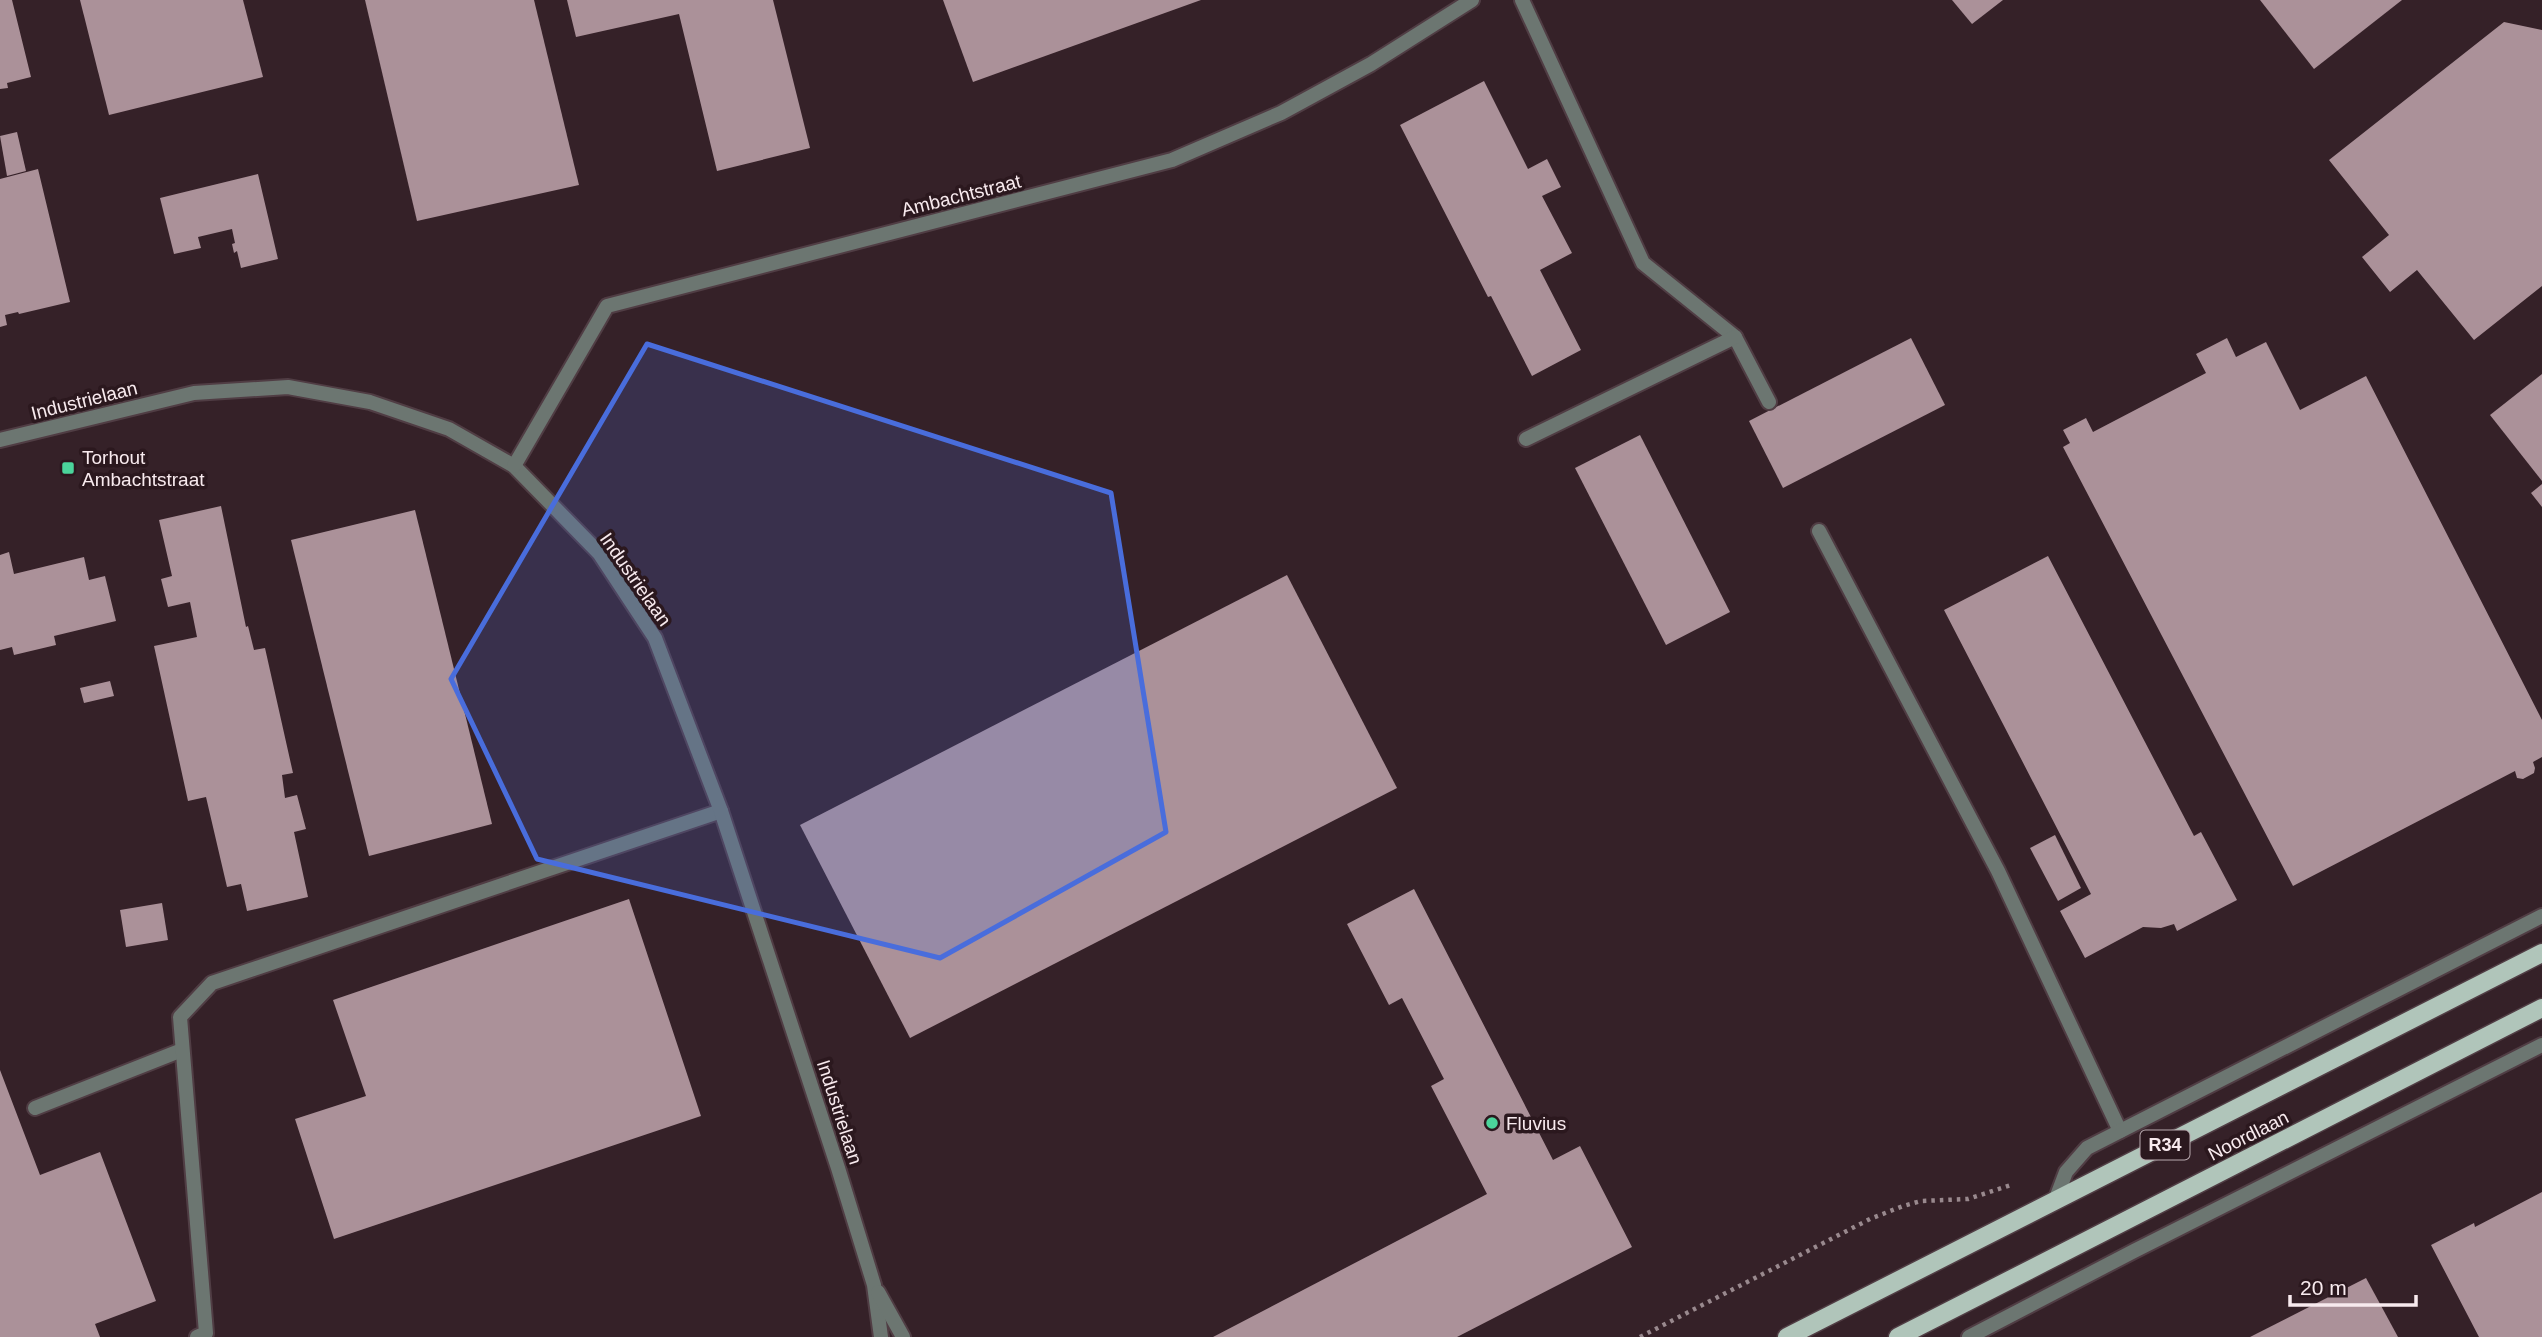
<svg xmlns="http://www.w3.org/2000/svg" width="2542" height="1337" font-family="Helvetica,sans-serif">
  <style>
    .building { fill: #ab9199 }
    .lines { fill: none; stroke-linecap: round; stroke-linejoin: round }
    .lane-casing { stroke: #503d44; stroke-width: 18 }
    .street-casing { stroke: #503d44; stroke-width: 18 }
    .primary-casing { stroke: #503d44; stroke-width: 21 }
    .path { stroke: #99898e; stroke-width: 4.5; stroke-dasharray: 3.5 5; stroke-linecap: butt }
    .lane { stroke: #6c7671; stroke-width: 14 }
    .street { stroke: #6c7671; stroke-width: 14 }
    .primary { stroke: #b0c5ba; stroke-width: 18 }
    .marked { fill: #496ddc; fill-opacity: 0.2; stroke: #496ddc; stroke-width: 5; stroke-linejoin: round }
    .poi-dot { fill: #4bd49b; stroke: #2b181e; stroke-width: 2.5 }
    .labels { text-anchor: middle; stroke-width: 7; stroke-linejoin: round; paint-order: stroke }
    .shield { fill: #2b181e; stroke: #baabb0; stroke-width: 2 }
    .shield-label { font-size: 18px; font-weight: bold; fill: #f8eaee }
    .street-label { font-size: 19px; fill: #f8eaee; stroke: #2b181e }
    .poi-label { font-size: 19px; fill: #f8eaee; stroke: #2b181e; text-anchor: start }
  </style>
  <rect width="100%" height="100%" fill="#352128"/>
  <g class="building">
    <path d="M0,0H12L31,77L7,83L8,88L0,89Z"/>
    <path d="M80,0H243L263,77L109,115Z"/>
    <path d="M365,0H534L579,185L417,221Z"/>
    <path d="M567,0H773L810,148L717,171L679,14L576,37Z"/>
    <path d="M943,0H1201L973,82Z"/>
    <path d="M1952,0H2003L1972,24Z"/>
    <path d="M2260,0H2402L2314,69Z"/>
    <path d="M2504,22L2542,30V286L2474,340L2417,270L2390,292L2362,257L2389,235L2329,160Z"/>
    <path d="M1484,81L1528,169L1547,159L1561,187L1542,196L1572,253L1540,270L1581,350L1532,376L1491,296L1488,297L1400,125Z"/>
    <path d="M17,132L26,171L7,176L0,136Z"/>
    <path d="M38,169L70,302L19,314L18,312L5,315L7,325L0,327V179Z"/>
    <path d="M258,174L278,259L241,268L237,251L234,253L232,244L235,243L232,229L198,237L201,248L174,254L160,198Z"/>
    <path d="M1911,338L1945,405L1783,488L1749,421Z"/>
    <path d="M2227,338L2236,357L2266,342L2300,410L2366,376L2542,720V757L2533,762L2535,768L2534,773L2523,779L2517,778L2515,771L2293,886L2063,447L2070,443L2063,430L2086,418L2093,432L2206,373L2196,354Z"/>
    <path d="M2542,374V481L2490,415Z"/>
    <path d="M1640,435L1730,612L1666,645L1575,468Z"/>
    <path d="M2542,484V507L2531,493Z"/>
    <path d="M221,506L246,627L248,626L254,650L265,648L293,773L282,775L285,798L297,795L306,829L294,832L308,897L247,911L241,884L227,887L206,797L188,801L154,646L197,637L190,602L168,607L161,579L172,576L159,520Z"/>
    <path d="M415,510L492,824L369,856L291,540Z"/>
    <path d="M9,552L14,574L84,557L89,580L105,576L116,621L54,636L56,645L14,655L12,647L0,650V555Z"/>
    <path d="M2048,556L2194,836L2201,832L2237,900L2177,931L2174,924L2161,928L2143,927L2085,958L2060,911L2091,894L1944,610Z"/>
    <path d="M1287,575L1397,788L910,1038L800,825Z"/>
    <path d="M110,681L114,696L84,703L80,688Z"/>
    <path d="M2055,835L2081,888L2058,901L2030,848Z"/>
    <path d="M1414,889L1553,1160L1580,1146L1632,1247L1457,1337H1213L1487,1194L1431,1086L1444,1079L1402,998L1389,1005L1347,924Z"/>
    <path d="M629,899L701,1116L334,1239L295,1119L366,1096L333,1000Z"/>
    <path d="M162,903L168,940L126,947L120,910Z"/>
    <path d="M0,1070L40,1175L100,1152L156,1301L95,1324L100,1337H0Z"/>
    <path d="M2542,1192V1337H2479L2431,1245L2474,1223L2475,1227Z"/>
    <path d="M2366,1278L2398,1337H2250Z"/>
  </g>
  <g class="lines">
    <defs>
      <g id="lane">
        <path d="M1522,0L1643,263L1735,337L1769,402"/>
        <path d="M1526,439L1735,337"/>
        <path d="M1819,531L1998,871L2120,1131"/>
        <path d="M35,1108L182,1050"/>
        <path d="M197,1337L206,1333L180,1017L212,983L721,811"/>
      </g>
      <g id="street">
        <path d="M0,440L194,393L288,387L370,402L449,429L514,466L599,553L655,638L721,811L838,1168L874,1285L881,1337"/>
        <path d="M514,466L607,306L1172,160L1281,113L1371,64L1472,0"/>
        <path d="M2055,1201L2066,1172L2087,1148L2542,916"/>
        <path d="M878,1292L903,1337"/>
        <path d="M1969,1337L2134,1251L2542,1045"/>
      </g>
      <g id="primary">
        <path d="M1787,1337L2542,953"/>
        <path d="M1898,1337L2542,1008"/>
      </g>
    </defs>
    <use href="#lane" class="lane-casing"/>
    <use href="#street" class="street-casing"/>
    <use href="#primary" class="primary-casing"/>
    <path class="path" d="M1640,1337L1870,1219L1903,1206L1921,1201L1968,1199L2011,1185"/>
    <use href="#lane" class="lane"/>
    <use href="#street" class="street"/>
    <use href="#primary" class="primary"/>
  </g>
  <path class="marked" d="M647,344L1111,493L1166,832L940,958L537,859L451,679Z"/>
  <g class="poi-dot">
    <rect x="61" y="461" width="14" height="14" rx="3.5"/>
    <circle cx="1492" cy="1123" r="7"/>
  </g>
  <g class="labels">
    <rect class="shield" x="2140.5" y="1130.5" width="49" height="29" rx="5"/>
    <g class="shield-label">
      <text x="2165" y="1151">R34</text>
    </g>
    <g class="street-label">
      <text transform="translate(961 195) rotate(-14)" y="7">Ambachtstraat</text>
      <text transform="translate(84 400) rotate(-14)" y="7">Industrielaan</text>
      <text transform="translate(636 579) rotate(55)" y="7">Industrielaan</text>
      <text transform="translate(840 1112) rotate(72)" y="7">Industrielaan</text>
      <text transform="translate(2248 1135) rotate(-27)" y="7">Noordlaan</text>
    </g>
    <g class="poi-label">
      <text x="82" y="464">Torhout<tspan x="82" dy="22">Ambachtstraat</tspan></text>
      <text x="1506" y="1130">Fluvius</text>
    </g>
  </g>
  <path d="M2290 1295v10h126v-10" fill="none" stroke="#f8eaee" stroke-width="3.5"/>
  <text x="2300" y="1295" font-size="21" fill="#f8eaee" stroke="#2b181e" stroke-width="5" paint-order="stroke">20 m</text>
</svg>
